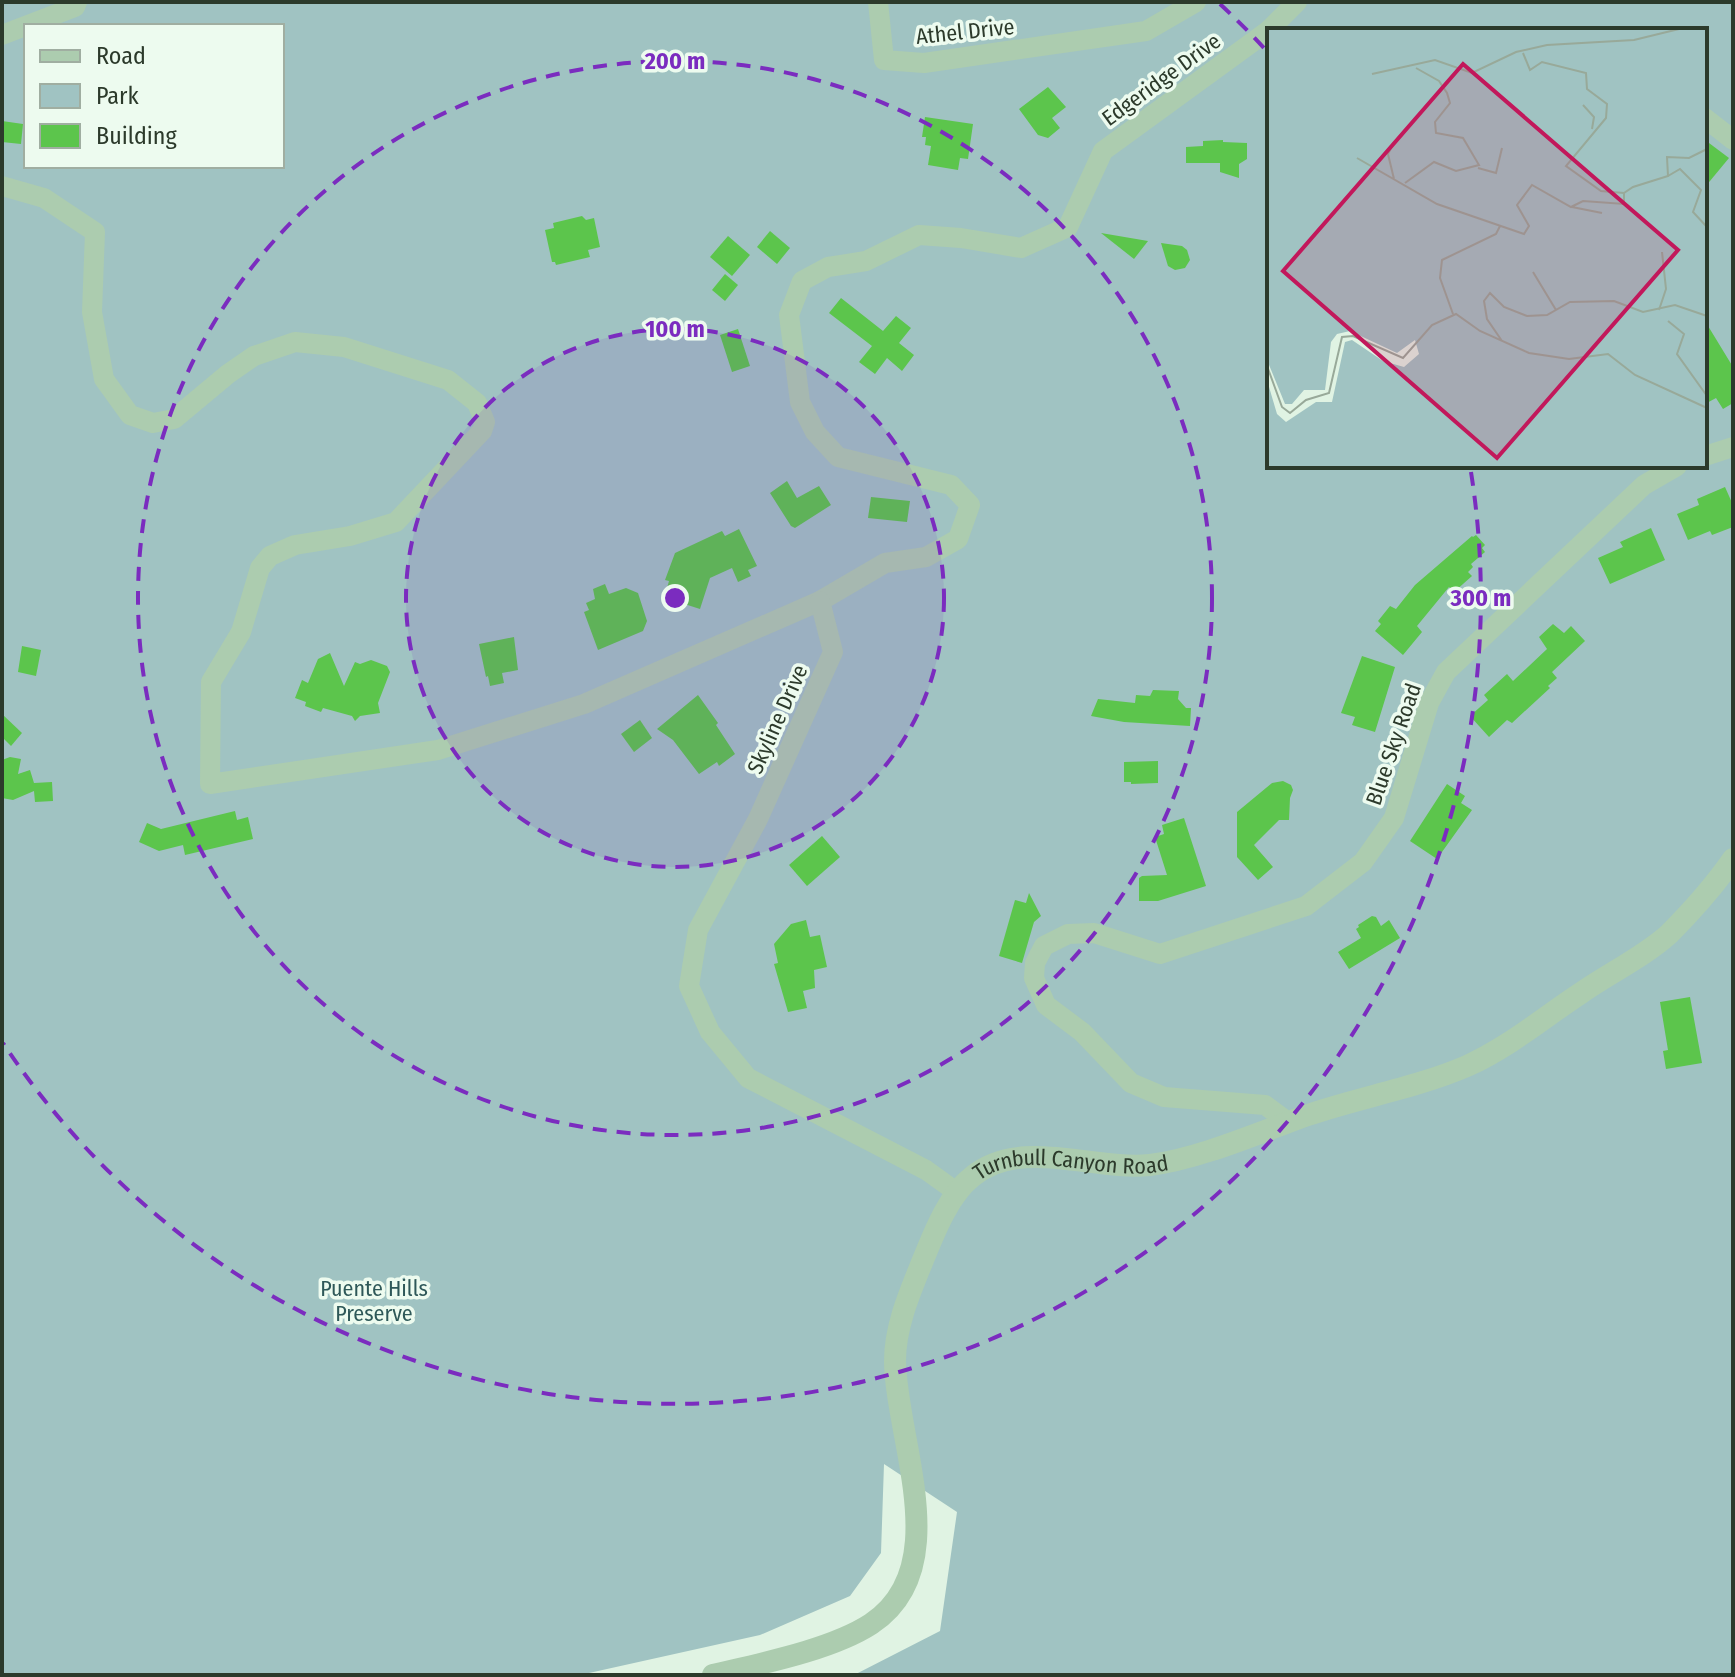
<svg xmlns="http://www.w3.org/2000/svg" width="1735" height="1677" font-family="'Fira Sans Condensed',sans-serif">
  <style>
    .green { fill: #a0c3c2; fill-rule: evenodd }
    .building { fill: #5cc54c }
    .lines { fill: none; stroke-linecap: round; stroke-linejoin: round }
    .minor { stroke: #acccaf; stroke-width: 20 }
    .tertiary { stroke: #acccaf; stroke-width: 22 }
    .ring { fill: none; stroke: #7b2cbf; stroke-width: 4; stroke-dasharray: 14 10 }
    .labels { text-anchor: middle; stroke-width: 7; stroke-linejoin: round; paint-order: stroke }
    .street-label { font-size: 22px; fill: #2c3a2b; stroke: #edfbef }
    .park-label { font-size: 22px; fill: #2e5858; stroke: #edfbef }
    .inset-road { fill: none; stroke: #98a999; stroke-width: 2 }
    .view { fill: #c2185b; fill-opacity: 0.15; stroke: #c2185b; stroke-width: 4 }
    .inset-edge { fill: none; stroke: #2c3a2b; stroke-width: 4 }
    .centre { fill: #7b2cbf; stroke: #edfbef; stroke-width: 4 }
    .ring-label { font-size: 24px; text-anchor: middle; font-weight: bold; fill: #7b2cbf; stroke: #edfbef; stroke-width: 7; stroke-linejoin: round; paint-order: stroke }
  </style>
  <rect width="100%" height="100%" fill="#e0f3e3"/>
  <path class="green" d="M2,2H1733V1675H854L940,1631L957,1512L884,1464L881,1553L850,1596L760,1635L580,1675H2ZM26,26H282V166H26ZM1269,30H1705V466H1269Z"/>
  <g class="building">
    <path d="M1048,87L1066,107L1052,118L1060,128L1048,138L1038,135L1019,109Z"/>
    <path d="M925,117L973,124L968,159L960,158L958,170L928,165L931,146L925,145L926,137H922Z"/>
    <path d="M2,121L23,124L21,144L2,142Z"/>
    <path d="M1223,140V142L1247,143V159L1239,164V178L1220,172V163H1186V147L1203,146V141Z"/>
    <path d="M1705,140L1729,158L1705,187Z"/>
    <path d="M582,216L586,220L594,218L600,247L588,250L590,257L556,265L555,262H552L545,230L554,228L553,223Z"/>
    <path d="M770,231L790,248L777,264L757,247Z"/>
    <path d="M1101,233L1148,241L1134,259Z"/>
    <path d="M728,236L750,255L732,276L710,257Z"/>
    <path d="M1161,243L1182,246L1187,250L1190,260L1185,268L1175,270L1168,266Z"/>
    <path d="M725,274L738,285L725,301L712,290Z"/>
    <path d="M841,298L883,331L896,316L911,328L899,343L914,355L902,371L887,358L875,374L859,362L872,346L829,313Z"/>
    <path d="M1705,321L1733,367V403L1723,409L1716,398L1705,404Z"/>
    <path d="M738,329L750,366L732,372L720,335Z"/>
    <path d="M787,481L797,498L819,486L831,505L795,528L791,526L770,493Z"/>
    <path d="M1725,487L1733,505V527L1712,535L1710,531L1688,540L1677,514L1699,505L1697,499Z"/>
    <path d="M871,497L910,501L907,522L868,518Z"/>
    <path d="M1651,528L1665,560L1610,584L1598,558L1623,547L1620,542Z"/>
    <path d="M739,529L757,566L748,570L751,576L738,582L732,568L710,578L700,609L675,601L678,592L667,588L669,581L665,580L675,553L722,531L725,536Z"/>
    <path d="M1476,535L1485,545L1482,548L1485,552L1471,564L1473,567L1468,572L1472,576L1454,592L1449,587L1417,626L1422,632L1403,655L1375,631L1381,624L1378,621L1390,606L1396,609L1415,585L1472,536L1473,537Z"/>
    <path d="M605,584L609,594L626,588L638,593L647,621L643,631L598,650L584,612L589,610L586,603L595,599L593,589Z"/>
    <path d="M1553,624L1564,633L1571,626L1585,641L1552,672L1557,678L1548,686L1550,688L1512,723L1507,720L1489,737L1470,716L1488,700L1484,695L1507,674L1513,681L1547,649L1539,637Z"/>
    <path d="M514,637L518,670L502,673L504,683L490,686L488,676L486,677L479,644Z"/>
    <path d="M22,646L41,650L36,676L18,672Z"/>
    <path d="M330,653L344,686L355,662L360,664L371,660L387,666L390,672L378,703L380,713L360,716L355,721L352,716L323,708L321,712L305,706L306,702L295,698L302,680L308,683L318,659Z"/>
    <path d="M1362,656L1395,667L1375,732L1352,725L1355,717L1341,713Z"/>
    <path d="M1153,690L1179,691L1178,699L1186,708H1191L1190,726L1124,722L1091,716L1098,699L1135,703L1136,695L1150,696Z"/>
    <path d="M698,695L718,723L716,725L735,754L719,766L717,762L699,774L673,740L657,729Z"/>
    <path d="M2,714L22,733L11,746L2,737Z"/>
    <path d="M640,720L652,738L634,752L621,734Z"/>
    <path d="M10,757L21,759L18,774L30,770L34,783L52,782L53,801L35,802L34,791L13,800L2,798V760Z"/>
    <path d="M1158,761V783L1131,784V782H1124V762Z"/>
    <path d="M1283,781L1291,785L1293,790L1290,798L1289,820H1279L1254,845L1273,867L1258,880L1237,857V812L1272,783Z"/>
    <path d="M1447,784L1465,796L1461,803L1472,810L1437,859L1410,841Z"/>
    <path d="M235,811L237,820L248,817L253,839L185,855L183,845L159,851L139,842L147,823L161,829Z"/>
    <path d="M1184,818L1206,886L1158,901H1139V878L1142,876L1167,875L1155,837L1164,834L1162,825Z"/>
    <path d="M822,836L840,857L807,886L789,865Z"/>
    <path d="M1029,893L1041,916L1034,922L1022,963L999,956L1015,900L1026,903Z"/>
    <path d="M1372,916L1376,917L1381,926L1389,920L1400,938L1349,969L1338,952L1361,938L1356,929L1359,927L1358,925Z"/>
    <path d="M806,920L810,937L820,935L827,967L814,970L815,988L803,991L807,1008L788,1012L774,964L778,963L774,944L791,924Z"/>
    <path d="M1690,997L1702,1063L1666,1069L1663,1051L1668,1050L1660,1002Z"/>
  </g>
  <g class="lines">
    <g class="minor">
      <path d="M878,2L884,60L924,63L1146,31L1196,2"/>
      <path d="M1269,30L1297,2"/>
      <path d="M2,35L75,7L77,2"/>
      <path d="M1705,118L1733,140"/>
      <path d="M2,186L44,198L95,232L92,312L104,379L130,415L153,423L174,419L228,374L254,356L295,342L344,347L448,380L477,403L485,422L482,431L396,522L350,536L295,545L270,556L260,568L241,632L211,682L210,784L438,750L584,704L820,601L885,563L926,557L958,539L970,505L951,485L838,457L815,432L800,402L789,315L802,281L828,267L866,261L919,235L961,238L1021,248L1068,227L1103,151L1269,30"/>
      <path d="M1705,456L1733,447"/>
      <path d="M820,601L833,652L758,819L698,930L689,986L710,1032L748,1078L926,1170L958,1193"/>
      <path d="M1288,1122L1265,1105L1164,1097L1131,1083L1082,1032L1046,1005L1034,978L1035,963L1044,946L1068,934L1094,933L1160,954L1306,906L1363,862L1394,818L1429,703L1446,672L1644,485L1677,466"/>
    </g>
    <path class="tertiary" id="s1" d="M713,1675C759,1664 831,1650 871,1624C956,1568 896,1441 895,1361C895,1326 910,1292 923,1260C934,1233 949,1194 973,1176C1021,1137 1094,1171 1150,1165C1199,1159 1260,1132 1308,1115C1360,1097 1416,1088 1467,1066C1509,1047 1543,1018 1581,993C1608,974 1645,956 1669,934C1691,912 1715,885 1733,859"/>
  </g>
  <circle cx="675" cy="598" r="269" fill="#7b2cbf" fill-opacity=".12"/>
  <g class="ring">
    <circle cx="675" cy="598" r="269"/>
    <circle cx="675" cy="598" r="537"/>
    <path d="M1220 4A806 806 0 0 1 1264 48M1471 472A806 806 0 0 1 3 1043"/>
  </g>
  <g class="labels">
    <g class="street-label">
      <text transform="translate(965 31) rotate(-6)" y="8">Athel Drive</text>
      <text transform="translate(1161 79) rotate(-36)" y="8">Edgeridge Drive</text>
      <text transform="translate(777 719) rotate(-66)" y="8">Skyline Drive</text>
      <text transform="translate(1393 744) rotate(-71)" y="8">Blue Sky Road</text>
      <text dy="8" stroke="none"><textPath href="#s1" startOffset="752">Turnbull Canyon Road</textPath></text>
    </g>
    <g class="park-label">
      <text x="374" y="1296">Puente Hills<tspan x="374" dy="25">Preserve</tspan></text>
    </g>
  </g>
  <g transform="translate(1267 28)">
    <rect width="440" height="440" fill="#e0f3e3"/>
    <path d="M0,1H440V439H0V352L10,386L19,394L49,374H65L78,314L85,312L116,333L137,339L152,326L148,312L130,325L83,303L70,306L64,314L58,362H37L25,376H18L0,332Z" fill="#a0c3c2"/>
    <path class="inset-road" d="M256,25L263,42L275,34L319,45L320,61L340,76L339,90L299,138L334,163L357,165M105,46L168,32L205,45L249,24L280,17L367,12L412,1M316,77L327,89L325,101M90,130L170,176L257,206L262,198L250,177L265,157L304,179L316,173L357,176V165L366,159L401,148L400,129L422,130L440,121M211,140L229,145L235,120M401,148L413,141L434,162L426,184L440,199M127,151L121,126L127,114M138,155L167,134L189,143L212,137L196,110L169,105L168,94L183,75L180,65L172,53L149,40M305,179L335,185M266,244L289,282M392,282L399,261L395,224M186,286L173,250L175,232L229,206L233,198M401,293L417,306L410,326L440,368M235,313L220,291L217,273L223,265L237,279L260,288L280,287L303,274L347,273L376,284L408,277L440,288M0,338L15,379L23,385L39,372L62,365L75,309L86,308L136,330L165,297L189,286L213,303L262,325L302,331L341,326L368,347L440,380"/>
    <path class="view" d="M196,36L411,222L230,430L16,243Z"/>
    <rect width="440" height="440" class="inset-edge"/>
  </g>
  <circle cx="675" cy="598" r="12" class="centre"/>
  <g class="ring-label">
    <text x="675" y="69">200 m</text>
    <text x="675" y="337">100 m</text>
    <text x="1481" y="606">300 m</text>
  </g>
  <rect width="1735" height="1677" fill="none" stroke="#2c3a2b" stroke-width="8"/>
  <rect x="24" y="24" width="260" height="144" fill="#edfbef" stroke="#a0aea1" stroke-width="2"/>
  <rect x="40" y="50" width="40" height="12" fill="#acccaf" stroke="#a0aea1" stroke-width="2"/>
  <text x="96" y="64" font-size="24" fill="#2c3a2b">Road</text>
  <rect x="40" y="84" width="40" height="24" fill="#a0c3c2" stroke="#a0aea1" stroke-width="2"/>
  <text x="96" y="104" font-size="24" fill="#2c3a2b">Park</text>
  <rect x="40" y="124" width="40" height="24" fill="#5cc54c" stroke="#a0aea1" stroke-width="2"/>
  <text x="96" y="144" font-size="24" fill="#2c3a2b">Building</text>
</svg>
